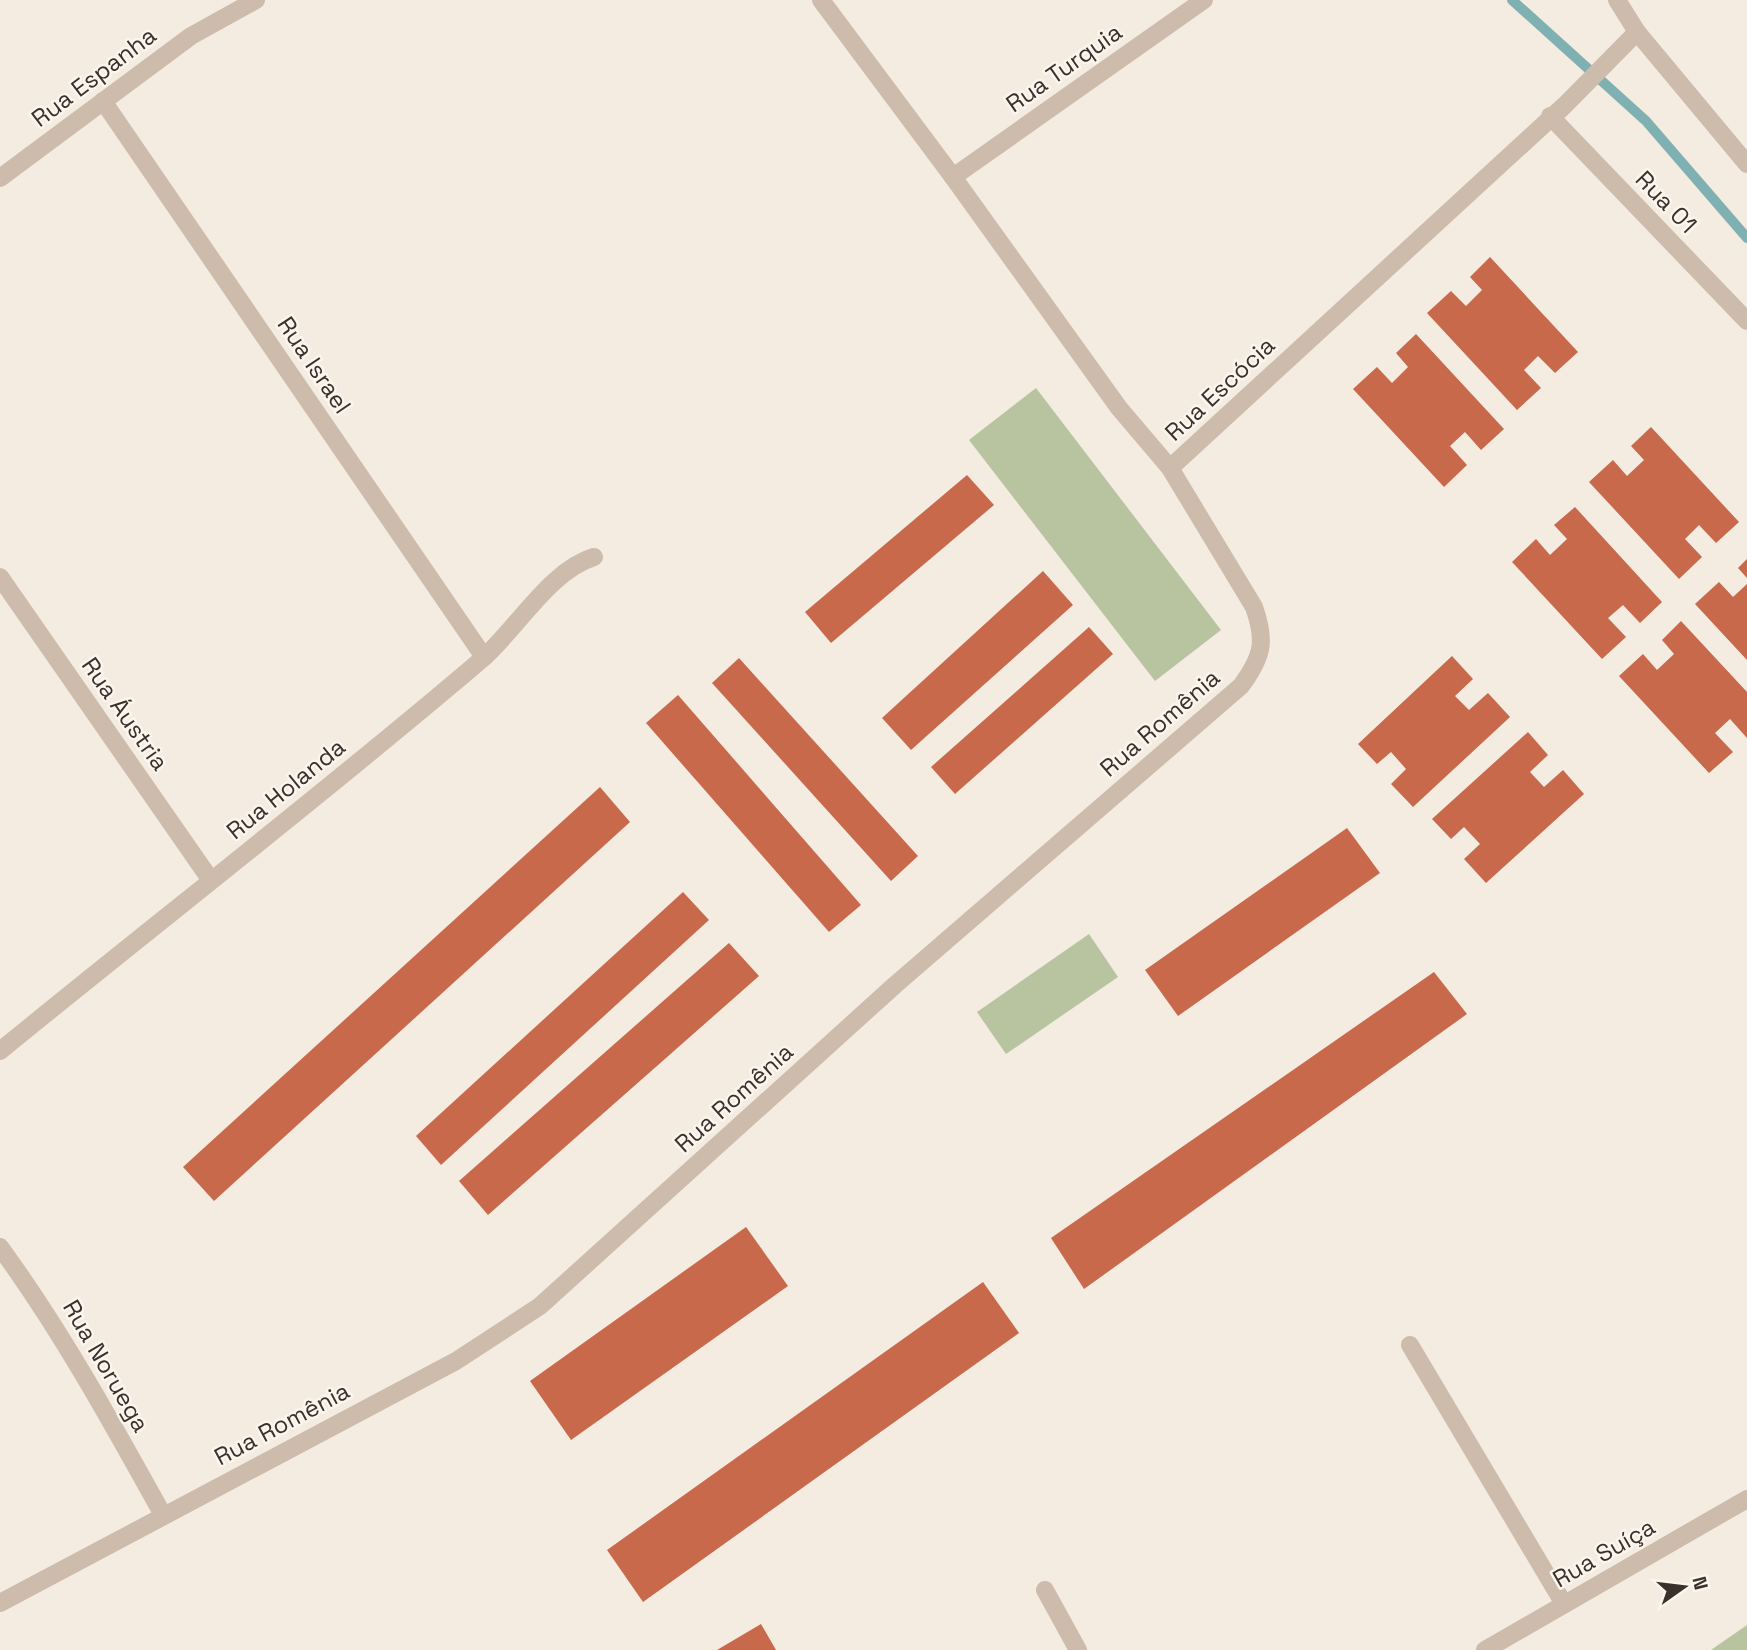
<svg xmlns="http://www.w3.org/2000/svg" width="1747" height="1650" font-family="'Space Grotesk',sans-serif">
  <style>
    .green { fill: #b8c4a0 }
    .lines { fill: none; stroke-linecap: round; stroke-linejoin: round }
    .stream { stroke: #7fb0b2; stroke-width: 10 }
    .building { fill: #c8694b }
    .minor { stroke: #cdbbac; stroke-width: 18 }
    .labels { text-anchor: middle; stroke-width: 5; stroke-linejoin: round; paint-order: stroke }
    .street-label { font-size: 24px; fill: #3b302b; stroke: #fbf5ee }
  </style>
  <rect width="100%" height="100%" fill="#f4ebe1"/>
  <g class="green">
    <path d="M1036,388L1221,630L1155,681L969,440Z"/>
    <path d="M1089,934L1118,977L1006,1054L977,1012Z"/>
    <path d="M1747,1625V1650H1711Z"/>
  </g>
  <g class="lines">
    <path class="stream" d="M1512,0L1646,121L1747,238"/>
  </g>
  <g class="building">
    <path d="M1490,257L1578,352L1555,373L1538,356L1524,370L1541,388L1517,410L1427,313L1451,291L1466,306L1482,290L1470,277Z"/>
    <path d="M1416,334L1504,429L1481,450L1465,432L1450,446L1467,465L1444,487L1353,389L1377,367L1392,383L1408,367L1396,353Z"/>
    <path d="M1651,427L1739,522L1716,543L1699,525L1685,539L1702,557L1679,579L1589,482L1613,460L1627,476L1644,460L1631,446Z"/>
    <path d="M967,475L994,505L831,643L805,612Z"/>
    <path d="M1575,507L1662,602L1640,623L1623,605L1608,618L1626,637L1602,659L1512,562L1536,539L1550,555L1567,539L1554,525Z"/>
    <path d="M1747,559V578L1738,568Z"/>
    <path d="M1043,571L1073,605L911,750L882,718Z"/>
    <path d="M1719,582L1733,597L1747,584V660L1695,604Z"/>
    <path d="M1681,621L1747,692V738L1730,719L1715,733L1733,752L1709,773L1619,676L1643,654L1657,670L1674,654L1662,640Z"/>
    <path d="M1089,627L1113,654L955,794L931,767Z"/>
    <path d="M1452,656L1473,679L1455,696L1469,710L1488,693L1510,717L1413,807L1391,784L1406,769L1391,752L1377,764L1358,744Z"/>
    <path d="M739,658L918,856L891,881L712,683Z"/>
    <path d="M678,695L861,905L829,932L646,723Z"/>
    <path d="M1528,732L1548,755L1530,772L1544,787L1563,770L1584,794L1486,883L1464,859L1480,844L1464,827L1451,839L1432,819Z"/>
    <path d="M600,787L630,822L214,1201L183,1167Z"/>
    <path d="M1347,828L1380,873L1178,1016L1145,970Z"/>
    <path d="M683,892L709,920L441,1165L416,1136Z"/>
    <path d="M729,943L759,976L488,1215L459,1181Z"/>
    <path d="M1434,972L1467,1014L1084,1289L1051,1238Z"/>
    <path d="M746,1227L788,1286L571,1440L530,1381Z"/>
    <path d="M983,1282L1019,1333L643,1602L607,1550Z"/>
    <path d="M761,1624L776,1650H717Z"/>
  </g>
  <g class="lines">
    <g class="minor">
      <path d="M1617,0L1637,32L1747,164"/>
      <path d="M103,101L484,657"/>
      <path d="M1550,116L1747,321"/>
      <path d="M953,177L1204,0"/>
      <path d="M0,178L191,36L256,0"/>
      <path d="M1170,468L1565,105L1637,32"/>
      <path d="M0,577L210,879"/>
      <path d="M0,1051C160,920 324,794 481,660C516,630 550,570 594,557"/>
      <path d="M0,1247C62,1332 112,1423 163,1515"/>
      <path d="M1410,1345L1564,1604"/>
      <path d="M1045,1590L1078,1650"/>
      <path d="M0,1603L456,1361L540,1306L895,985L1241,686C1263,656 1266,641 1254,607L1170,468L1119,408L953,177L821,0"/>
      <path d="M1485,1650L1747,1499"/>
    </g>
  </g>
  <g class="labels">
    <g class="street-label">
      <text transform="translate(1064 68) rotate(-35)" y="8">Rua Turquia</text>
      <text transform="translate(94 77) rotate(-37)" y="8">Rua Espanha</text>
      <text transform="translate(1666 202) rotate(46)" y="8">Rua 01</text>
      <text transform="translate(314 365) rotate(56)" y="8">Rua Israel</text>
      <text transform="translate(1220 389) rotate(-43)" y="8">Rua Escócia</text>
      <text transform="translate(125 714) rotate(55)" y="8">Rua Áustria</text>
      <text transform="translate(1160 723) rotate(-41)" y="8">Rua Romênia</text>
      <text transform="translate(286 789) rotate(-39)" y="8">Rua Holanda</text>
      <text transform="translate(734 1098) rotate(-42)" y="8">Rua Romênia</text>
      <text transform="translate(106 1366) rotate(60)" y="8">Rua Noruega</text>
      <text transform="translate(282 1424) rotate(-28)" y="8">Rua Romênia</text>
      <text transform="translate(1604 1553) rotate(-30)" y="8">Rua Suíça</text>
    </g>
  </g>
  <g transform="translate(1684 1587) rotate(76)" stroke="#fbf5ee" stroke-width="5" paint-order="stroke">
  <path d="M0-5L12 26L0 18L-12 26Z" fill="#3b302b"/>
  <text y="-10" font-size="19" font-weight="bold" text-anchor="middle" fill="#3b302b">N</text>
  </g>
</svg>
